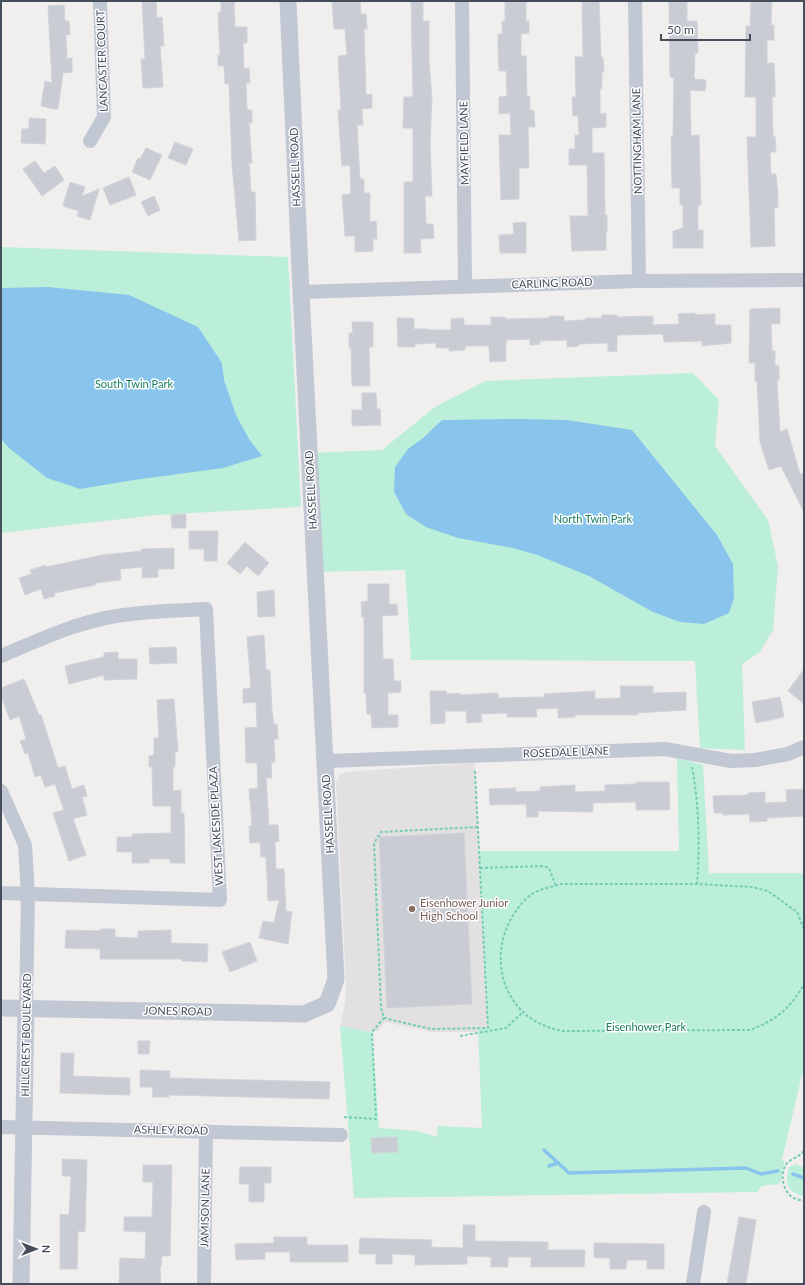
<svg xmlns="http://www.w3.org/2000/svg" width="805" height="1285" font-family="Lato,sans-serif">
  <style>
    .education { fill: #e2e0e0 }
    .green { fill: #bcefd9 }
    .water { fill: #89c4ec }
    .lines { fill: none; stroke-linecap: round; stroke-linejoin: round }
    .stream { stroke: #89c4ec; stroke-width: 3.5 }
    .building { fill: #caccd4; stroke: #d2d3da }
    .path { stroke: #74cdb2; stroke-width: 2; stroke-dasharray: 3 2; stroke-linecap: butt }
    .minor { stroke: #c1c7d3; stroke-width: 14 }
    .tertiary { stroke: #c1c7d3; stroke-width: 17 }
    .education-dot { fill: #8d6e63; stroke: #fff; stroke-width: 1.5 }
    .labels { text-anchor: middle; stroke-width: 3; stroke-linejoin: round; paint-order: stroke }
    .street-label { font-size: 11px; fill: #464d5b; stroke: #fff }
    .park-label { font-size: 11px; fill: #177d5e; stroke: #fff }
    .education-label { font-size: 11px; fill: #785e54; stroke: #fff; text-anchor: start }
  </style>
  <rect width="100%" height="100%" fill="#f1eeee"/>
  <path class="education" d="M475,763L488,1028L479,1029L478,1032H431L385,1022L379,1030L372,1032L340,1026L345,1003L346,984L336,783L339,775L346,772Z"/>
  <g class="green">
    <path d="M1,247L288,257L301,507L156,515L1,533Z"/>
    <path d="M693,373L719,400L715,446L768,520L778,566L773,630L760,652L742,664L745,750L700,748L695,661L411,660L405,570L316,572L309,453L382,450L435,407L485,381Z"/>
    <path d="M677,758L703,765L709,873H804V1066L782,1160L785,1161C781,1168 784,1177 779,1184L762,1186L757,1192L354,1198L340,1026L372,1032L379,1128L418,1131L437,1137L438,1126L482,1128L478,1029L488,1028L479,851H679Z"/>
    <path d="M796,1164L804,1168V1197C787,1191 784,1185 789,1167Z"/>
  </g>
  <g class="water">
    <path d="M48,287L129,295L198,327L222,363L224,380L236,415L249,439L262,456L223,468L134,480L80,489L47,478L9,448L1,439V288Z"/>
    <path d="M517,419L567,420L632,430L717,535L733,564L734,598L729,613L704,624L680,622L653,612L589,576L537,555L513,548L458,538L426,527L406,514L394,492L395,467L408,449L423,438L442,420Z"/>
  </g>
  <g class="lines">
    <g class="stream">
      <path d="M544,1150L569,1173L746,1168L761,1174L778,1171"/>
      <path d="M549,1166L558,1163"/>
      <path d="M793,1174L804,1178"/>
    </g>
  </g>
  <g class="building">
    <path d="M142,1H156L157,18L162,17L164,46H160L163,87L143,88L141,59H145Z"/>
    <path d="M221,1H234L235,27H247V43H243L244,69L249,68L250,83H246L247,110H252V123H249L252,163H249L251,192H255L256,240L239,241L232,164L229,84H225L224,66H218V55H220L218,12H221Z"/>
    <path d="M332,1H360L361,14H366L367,29H364L366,95L372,94V108L362,109L363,125H357L360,179H364V193H370V222L376,221L377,239H373V251L355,252V236H345L342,195L351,194L350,165L342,166L338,110H341L338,56L347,55L345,29H334Z"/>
    <path d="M411,1H423V21H429V61L432,98L430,143L432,196H425L426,224H433L434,238L420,239L421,253H404V182H413V128H403L404,97H413Z"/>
    <path d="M505,1H526V21H529V33L521,34V56H526L527,96H530V110L534,111L535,127H528L529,168H519V199L501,200L499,135H511L510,113L499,114V97L507,96L506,71H499L498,49V34H502V21H505Z"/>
    <path d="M582,1H599L601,57H603L604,72H602V89H600V114L606,113V127L592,128V153H604L605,215H607V232H606V250L572,251L570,216H588L587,165H569V149H575V135H579L578,116H573L572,97H576L575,57H583Z"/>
    <path d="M669,1H687V21H697L698,53H695L694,79L706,80L705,91L690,90L691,136L699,135L701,205H698V230H703V248H673V231L683,228V205H680V188H672L671,136H673L674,78L670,77Z"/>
    <path d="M751,1H772L771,25H774V40H767V63H774L775,82V97H772L773,137L775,136L776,152H770L771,174H776L778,194V207L774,208L775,246L751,247L747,137H756V97H745L746,26H750Z"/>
    <path d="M64,5L65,21H69L70,34L66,35L67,59L72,58V72L63,73L58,109H53L41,106L45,81L52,83L48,6Z"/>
    <path d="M29,118L46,119L45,144L21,143L22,129H29Z"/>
    <path d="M175,142L193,149L186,165L168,158Z"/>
    <path d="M146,148L162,155L150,180L132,172L138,158L140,159Z"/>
    <path d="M35,161L44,173L55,166L64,180L42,196L23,169Z"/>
    <path d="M129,177L136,195L110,205L103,188Z"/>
    <path d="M70,182L85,187L82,196L99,189L90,220L77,216L79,211L63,206Z"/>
    <path d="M154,196L160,210L148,216L141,202Z"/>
    <path d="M526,222V253H500L499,235L514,234L513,223Z"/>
    <path d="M780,308V324H771L772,351H775V366L779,365V380L777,381L780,432L787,429L800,474L804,473V512L781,466L769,470L760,442L757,381H755V363H749L750,309Z"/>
    <path d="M695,313V315L715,314V325H731V343L702,346V341L664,342L663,334L617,335V351L608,352V343L579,344V346L567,347V340L540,341V344L530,345V339L506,340V361L490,362L489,346H465V350L449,351V348H436V343L415,344V347H398L397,318H414V329H429V330H451V319L464,318V325H491V317H505V319L549,318V316H564V321L585,320V318H602V315H617V317L653,316V325L679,324L678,314Z"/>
    <path d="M352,322H373V347H369L370,386H352L351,348H349V333H353Z"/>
    <path d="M362,393H376L377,409H380L381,425L352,426V410H362Z"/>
    <path d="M186,514V528H172L171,515Z"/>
    <path d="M189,531H218L217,561H204V549H189Z"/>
    <path d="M245,542L269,563L258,576L247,566L240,574L227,563Z"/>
    <path d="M174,548V569H158V577L142,578V567L120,569L121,580L95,583V585L54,593L55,596L44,599L41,589L25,595L19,578L32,574L30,570L46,565V567L102,555L142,551L141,549Z"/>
    <path d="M368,584H389V604H397L398,615L382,616L383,659H393L394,681H401V692L388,693V715H398V727L372,728L371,714H367L366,693H364V617H362L361,602L368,601Z"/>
    <path d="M274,590L275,616L258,617L257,592Z"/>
    <path d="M264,635L266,670H270L272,710L274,724H277L278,739H274L275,762L271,763L272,778H266L269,825H278L279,841L275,842L276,869H284L286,911L292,912L288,944L259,938L263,921L274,923L279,900L268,901L266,857H261L260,842L250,843L249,826H252L249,789L258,788L257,763H246L245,728L257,727L256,702L243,703V689L251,688L247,637Z"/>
    <path d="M176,647L177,663L150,664L149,648Z"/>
    <path d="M118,652V659H137V679L104,680V675L69,684L65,666L104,657V653Z"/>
    <path d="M804,669V704L788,691Z"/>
    <path d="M24,679L39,715L41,714L58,768L65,766L72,789L84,785L87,796L82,797L87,815L73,819L86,855L69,861L53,813L64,810L55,784L45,787L41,775L35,777L28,753L25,754L20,741L26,739L19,716L10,720L1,696V688Z"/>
    <path d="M620,686H653V693L686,692V710L653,712L638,713V715H575V717L558,718V708L536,709L537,717H507V713L481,714L482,722L467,723L466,711H445V723L431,724L430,691H446L447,694L460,693V695L498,693V698L544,697V694L595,691V699L621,698Z"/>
    <path d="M780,697L784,717L756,723L752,702Z"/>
    <path d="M174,699L178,752H175V767H173V791L181,790V813H184L185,863H170V859H149V863H132V852H117V837H132V834L171,833V806H153L152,767H149V756L154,755V738H159L157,700Z"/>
    <path d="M636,782H669L670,810H636V802L593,803V812L538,811V817H527L526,804L490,805L489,789L516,788V792L540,791V787L575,785V792L605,791V785L636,784Z"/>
    <path d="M804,789V816L767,818V821L750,822L749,814L723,815L722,813H714L713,796L748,795V793L765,792V803L787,802L786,790Z"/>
    <path d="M464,833L472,1004L387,1008L379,837Z"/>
    <path d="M101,929H115V937L138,938V931L171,930V943L208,944L207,962L182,961V959H100V949L65,948L66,930L100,931Z"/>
    <path d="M250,942L257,961L230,972L222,952Z"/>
    <path d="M138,1041H150L149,1054H138Z"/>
    <path d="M61,1053H74L73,1076L130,1078V1095L60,1093Z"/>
    <path d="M140,1070L170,1071V1078L330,1082L329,1099L169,1095V1097H152L153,1087H140Z"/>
    <path d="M397,1137L398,1152L372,1153L371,1138Z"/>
    <path d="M62,1159L87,1160L85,1232L78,1231L77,1269H60V1214L69,1215L71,1176H62Z"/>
    <path d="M143,1165H172L170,1256H162L161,1267H160L161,1284H119L120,1258L145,1259L146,1232L124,1231V1217H152L153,1182H143Z"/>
    <path d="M240,1167H271V1183H264V1202H249V1184H239Z"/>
    <path d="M739,1217L756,1220L746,1284H727Z"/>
    <path d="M463,1225H475V1241L548,1242V1250H585L584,1267H531V1257H508V1267H491V1257L467,1256V1264L415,1265V1255L392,1254V1264H376V1254H359L360,1238L432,1240L431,1247L463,1248Z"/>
    <path d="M274,1237H307V1245H348V1262H290V1252H265V1259L236,1260L235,1244L274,1243Z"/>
    <path d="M594,1243L664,1244V1269H647V1260H627L626,1269H610V1258H594Z"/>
  </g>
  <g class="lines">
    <g class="path">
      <path d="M692,767C699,804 700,846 697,884"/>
      <path d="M475,771L488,1028L431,1029L384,1018L381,1008L374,843L381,832L478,827"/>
      <path d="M480,868L544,866L549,868L556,886"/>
      <path d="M804,929L797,912L768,891L752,887L697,884H562C551,887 537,889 528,897C481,941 496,1020 563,1031L750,1030C776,1020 790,1009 804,984"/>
      <path d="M460,1036L506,1028L523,1012"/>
      <path d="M344,1117L376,1119L372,1032L384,1018"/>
      <path d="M804,1151C799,1157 793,1158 788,1162C779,1171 782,1190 792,1197C795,1199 800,1200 804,1201"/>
    </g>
    <g class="minor">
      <path d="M462,1L465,286"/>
      <path d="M635,1L639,281"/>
      <path d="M90,141L104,117L100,1"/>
      <path d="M301,292L639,281L804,280"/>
      <path d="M1,656C37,641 72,624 111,617C142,611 174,611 206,609L220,900L1,893"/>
      <path d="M326,761L665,749L731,761L755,760L788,754L804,747"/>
      <path d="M1,791L25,845L28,894L26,1008"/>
      <path d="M1,1127L341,1135"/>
      <path d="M204,1284L206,1131"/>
      <path d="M693,1284L704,1212"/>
    </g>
    <g class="tertiary">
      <path d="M1,1008L304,1014L327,1004L336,979L301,292L288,1"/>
      <path d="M21,1284L26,1008"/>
    </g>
  </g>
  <circle class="education-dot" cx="412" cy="909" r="4"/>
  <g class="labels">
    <g class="street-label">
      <text transform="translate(102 61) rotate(-92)" y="4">LANCASTER COURT</text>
      <text transform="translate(637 141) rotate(-91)" y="4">NOTTINGHAM LANE</text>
      <text transform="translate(464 143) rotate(-91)" y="4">MAYFIELD LANE</text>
      <text transform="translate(295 167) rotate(-92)" y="4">HASSELL ROAD</text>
      <text transform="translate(552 283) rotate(-2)" y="4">CARLING ROAD</text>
      <text transform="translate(311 490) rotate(-93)" y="4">HASSELL ROAD</text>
      <text transform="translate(566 752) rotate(-2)" y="4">ROSEDALE LANE</text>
      <text transform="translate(328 814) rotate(-93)" y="4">HASSELL ROAD</text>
      <text transform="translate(216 826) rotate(-93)" y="4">WEST LAKESIDE PLAZA</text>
      <text transform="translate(178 1011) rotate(1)" y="4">JONES ROAD</text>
      <text transform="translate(26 1035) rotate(-89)" y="4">HILLCREST BOULEVARD</text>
      <text transform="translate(171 1130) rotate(1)" y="4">ASHLEY ROAD</text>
      <text transform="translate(205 1208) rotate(-89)" y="4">JAMISON LANE</text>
    </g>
    <g class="park-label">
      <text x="134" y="388">South Twin Park</text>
      <text x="593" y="523">North Twin Park</text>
      <text x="646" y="1031">Eisenhower Park</text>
    </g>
    <g class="education-label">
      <text x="420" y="907">Eisenhower Junior<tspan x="420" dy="13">High School</tspan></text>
    </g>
  </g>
  <rect width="805" height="1285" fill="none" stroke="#464d5b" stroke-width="4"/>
  <g transform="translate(36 1249) rotate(90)" stroke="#ffffff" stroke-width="3" paint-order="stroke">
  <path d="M0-3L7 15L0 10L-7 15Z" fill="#464d5b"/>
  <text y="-6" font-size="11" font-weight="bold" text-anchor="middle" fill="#464d5b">N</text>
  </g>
  <path d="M661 34v6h89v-6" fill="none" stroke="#464d5b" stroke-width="2"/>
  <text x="667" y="34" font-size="12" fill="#464d5b" stroke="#ffffff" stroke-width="3" paint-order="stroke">50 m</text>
</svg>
